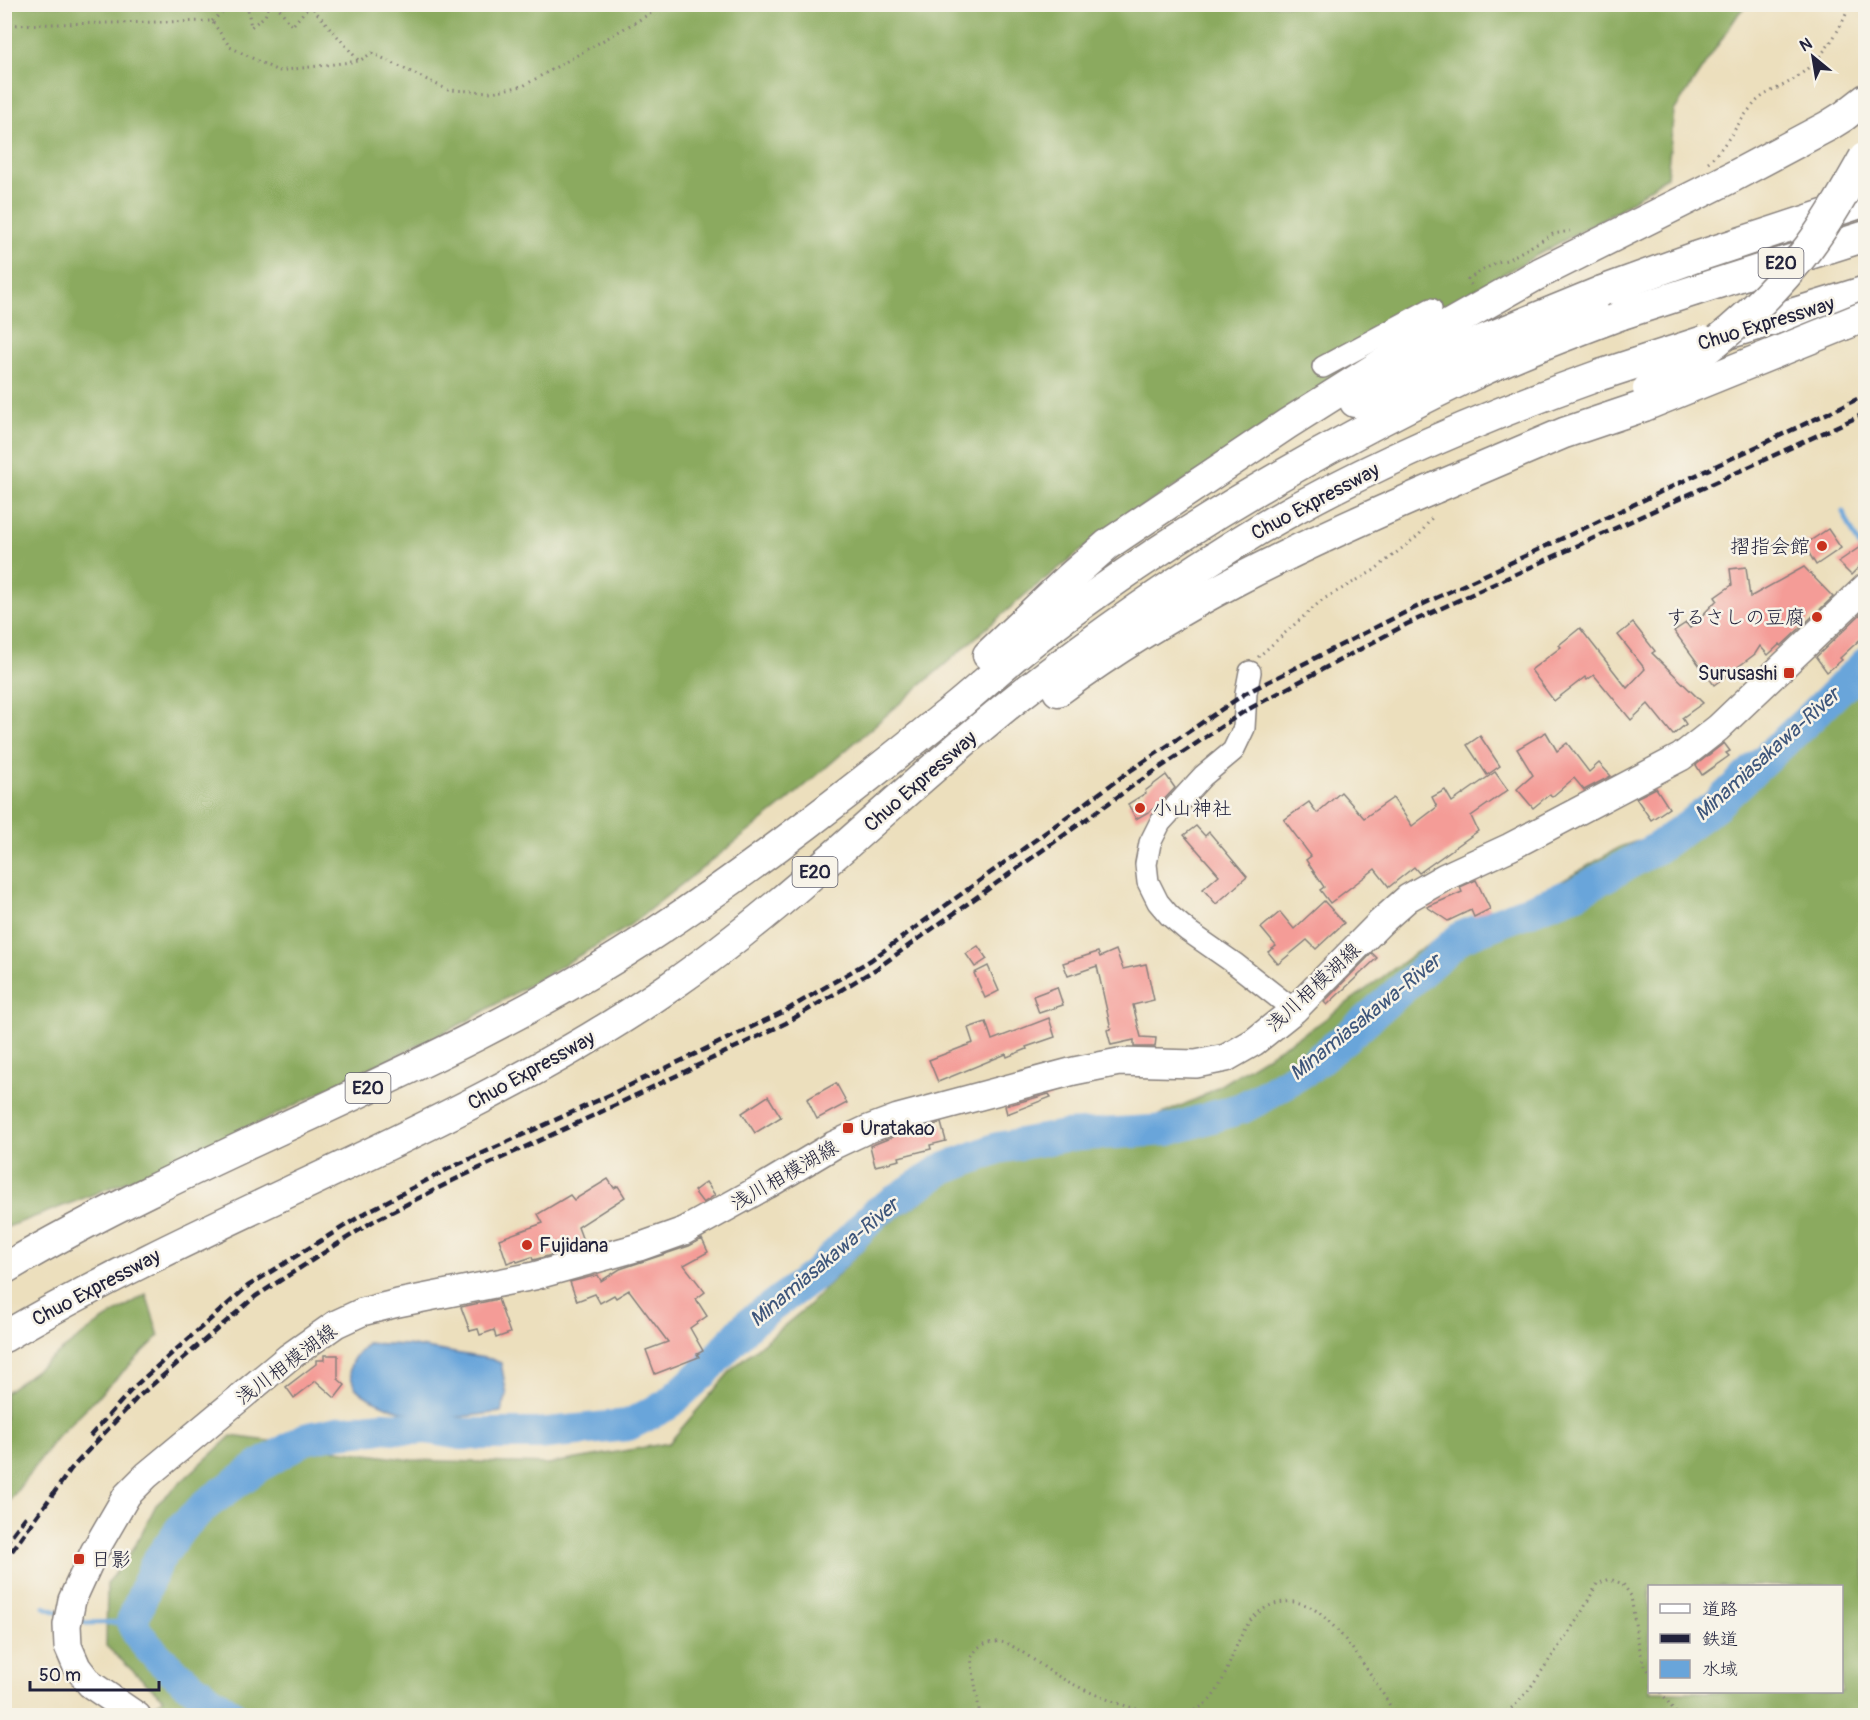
<svg xmlns="http://www.w3.org/2000/svg" width="1870" height="1720" font-family="Pangolin,'Klee One',sans-serif">
  <style>
    .forest { fill: #8baa5e; stroke: #56664c; stroke-width: 1.5; fill-rule: evenodd }
    .water { fill: #69a5da; stroke: #46648a; stroke-width: 1.5 }
    .lines { fill: none; stroke-linecap: round; stroke-linejoin: round }
    .stream { stroke: #69a5da; stroke-width: 5 }
    .river { stroke: #69a5da; stroke-width: 32 }
    .building { fill: #f49c97 }
    .minor-casing { stroke: #87807c; stroke-width: 24 }
    .major-casing { stroke: #87807c; stroke-width: 30 }
    .highway-casing { stroke: #87807c; stroke-width: 33 }
    .path { stroke: #87807c; stroke-width: 3; stroke-dasharray: 1.5 4.5; stroke-linecap: butt }
    .minor { stroke: #fff; stroke-width: 21 }
    .major { stroke: #fff; stroke-width: 27 }
    .highway { stroke: #fff; stroke-width: 30 }
    .rail { stroke: #22223b; stroke-width: 4.5; stroke-dasharray: 9 4.5; stroke-linecap: butt }
    .highway-bridge-casing { stroke: #87807c; stroke-width: 33; stroke-linecap: butt }
    .highway-bridge { stroke: #fff; stroke-width: 30 }
    .poi-dot { fill: #c8321e; stroke: #f7f3e8; stroke-width: 2 }
    .labels { text-anchor: middle; stroke-width: 5; stroke-linejoin: round; paint-order: stroke }
    .shield { fill: #f7f3e8; stroke: #62616f; stroke-width: 1.5 }
    .shield-label { font-size: 18px; font-weight: bold; fill: #22223b }
    .street-label { font-size: 20px; fill: #22223b; stroke: #f7f3e8 }
    .poi-label { font-size: 20px; fill: #22223b; stroke: #f7f3e8; text-anchor: start }
    .water-label { font-size: 21px; font-style: italic; fill: #3e567b; stroke: #f7f3e8 }
  </style>
  <rect width="100%" height="100%" fill="#f7f3e8"/>
  <filter id="ink" filterUnits="userSpaceOnUse"><feTurbulence type="fractalNoise" baseFrequency=".0167" numOctaves="2"/><feDisplacementMap in="SourceGraphic" scale="12" xChannelSelector="R" yChannelSelector="G"/><feConvolveMatrix kernelMatrix="1 2 1 2 8 2 1 2 1" color-interpolation-filters="sRGB"/></filter>
  <filter id="wash" filterUnits="userSpaceOnUse"><feTurbulence type="fractalNoise" baseFrequency=".008" numOctaves="4" result="noise"/><feDisplacementMap in="SourceGraphic" scale="24" xChannelSelector="R" yChannelSelector="G"/><feGaussianBlur stdDeviation="1.35" result="paint"/><feColorMatrix in="noise" values="0 0 0 0 0 0 0 0 0 0 0 0 0 0 0 0 0 1.4 0 .05"/><feComposite in="paint" operator="in"/></filter>
  <g filter="url(#wash)">
    <rect width="100%" height="100%" fill="#ecdfbd"/>
    <g class="forest">
      <path d="M5,5H1748L1739,13L1674,111L1667,176L1620,209L1464,296L1310,405L1120,520L1026,594L785,803L625,929L467,1021L195,1154L79,1200L5,1228Z"/>
      <path d="M1865,673V1715L139,1716L163,1699L106,1646L107,1584L135,1546L156,1505L231,1436L412,1460L548,1464L669,1443L734,1367L808,1306L882,1228L979,1162L1088,1147L1203,1096L1317,1025L1425,946L1554,886L1620,847L1719,814L1848,688ZM1650,1586H1842V1692H1650Z"/>
      <path d="M146,1294L159,1336L56,1438L5,1507V1393L99,1323Z"/>
    </g>
    <path class="water" d="M367,1343L407,1345L491,1359L501,1363L507,1395L501,1412C478,1415 455,1419 432,1418C413,1417 367,1402 355,1387C353,1384 350,1374 350,1370C350,1359 361,1350 367,1343Z"/>
    <g class="lines">
      <g class="stream">
        <path d="M1843,512L1863,554"/>
        <path d="M44,1607L62,1614"/>
        <path d="M77,1619L86,1623L132,1622"/>
      </g>
      <path class="river" d="M233,1716C203,1694 145,1656 132,1622L156,1563L182,1527L208,1503L258,1467L305,1439L338,1432L383,1427L414,1429L426,1428L461,1434H538L628,1425L667,1405L704,1372L748,1324L817,1273L876,1213L941,1170L998,1148L1065,1136L1169,1130L1242,1108L1259,1099L1306,1070L1349,1035L1461,937L1577,892L1657,848L1716,805L1812,716L1866,663"/>
    </g>
    <g id="blocks">
      <g class="building">
        <path d="M1828,529L1841,548L1816,565L1804,545Z"/>
        <path d="M1866,543V560L1851,575L1838,562Z"/>
        <path d="M1746,567L1750,597L1804,567L1833,597L1781,646L1780,644L1768,655L1760,646L1755,654L1714,685L1674,631L1686,623L1690,628L1717,600L1715,597L1732,585L1730,569Z"/>
        <path d="M1866,609V634L1840,658L1842,660L1827,672L1816,657Z"/>
        <path d="M1633,623L1655,651L1652,653L1703,703L1682,718L1686,724L1673,735L1648,704L1631,720L1594,675L1587,680L1585,677L1554,701L1531,670L1561,647L1559,645L1580,628L1627,688L1645,669L1618,635Z"/>
        <path d="M1546,732L1557,751L1567,743L1589,772L1599,763L1611,776L1584,790L1574,778L1552,797L1550,794L1533,808L1517,789L1533,775L1517,749Z"/>
        <path d="M1480,736L1500,766L1487,775L1467,745Z"/>
        <path d="M1724,743L1730,751L1726,753L1729,756L1702,775L1696,765Z"/>
        <path d="M1495,772L1508,790L1471,816L1478,831L1419,873L1414,867L1389,887L1375,869L1330,903L1320,890L1324,887L1306,860L1311,856L1284,820L1309,802L1317,813L1341,792L1364,818L1393,798L1412,826L1437,807L1432,797L1445,790L1452,802Z"/>
        <path d="M1166,775L1175,788L1157,807L1136,819L1128,804L1146,793L1145,791Z"/>
        <path d="M1656,788L1669,808L1651,820L1636,798Z"/>
        <path d="M1196,826L1205,836L1209,832L1247,877L1216,904L1203,889L1219,875L1184,835Z"/>
        <path d="M1476,880L1490,909L1474,917L1471,910L1448,921L1427,907L1462,892L1460,887Z"/>
        <path d="M1324,901L1344,923L1316,949L1307,940L1278,964L1268,952L1276,946L1261,928L1280,912L1294,929Z"/>
        <path d="M978,946L987,959L975,967L966,954Z"/>
        <path d="M1116,950L1123,969L1146,964L1154,1000L1133,1005L1141,1037L1156,1038L1155,1047H1134V1040L1111,1045L1107,1030L1111,1029L1097,966L1068,976L1063,963L1098,952L1100,957Z"/>
        <path d="M1372,953L1377,958L1327,1005L1324,1002Z"/>
        <path d="M988,966L999,991L985,998L974,973Z"/>
        <path d="M1057,987L1063,1005L1039,1013L1033,996Z"/>
        <path d="M1049,1018L1055,1037L1026,1047L1027,1049L1007,1057L1006,1054L938,1082L929,1060L973,1043L968,1028L986,1022L992,1040Z"/>
        <path d="M836,1083L847,1103L817,1119L807,1099Z"/>
        <path d="M1049,1094L1051,1097L1007,1114L1005,1106Z"/>
        <path d="M768,1096L781,1117L755,1133L742,1113Z"/>
        <path d="M941,1123L946,1141L930,1145L931,1149L899,1157L900,1160L875,1166L870,1146L903,1133Z"/>
        <path d="M608,1179L614,1188L618,1186L625,1197L578,1227L585,1246L533,1260L532,1257L517,1262L516,1260L507,1263L499,1239L543,1223L538,1214L570,1195L574,1200Z"/>
        <path d="M706,1182L715,1195L703,1203L694,1191Z"/>
        <path d="M702,1239L708,1252L684,1265L705,1292L696,1299L707,1316L690,1328L703,1351L697,1354L699,1357L655,1374L646,1350L668,1342L629,1290L616,1298L614,1295L600,1303L595,1294L577,1301L570,1282L598,1275L601,1281L620,1269L689,1246Z"/>
        <path d="M498,1299L510,1333L496,1338L494,1330L480,1335L478,1329L470,1331L461,1307Z"/>
        <path d="M324,1355H338V1379L345,1385L335,1398L316,1381L294,1398L286,1387L316,1364V1360H324Z"/>
      </g>
    </g>
  </g>
  <g filter="url(#ink)">
    <use href="#blocks" fill-opacity="0" stroke="#87807c" stroke-width="1.5"/>
    <g class="lines">
      <defs>
        <g id="minor">
          <path d="M1323,367L1431,309"/>
          <path d="M1250,672L1246,693L1244,728L1233,751L1203,776L1160,823L1150,843L1146,864L1148,882L1158,902L1169,915L1188,931L1234,963L1294,1010"/>
        </g>
        <path id="major" d="M137,1716L90,1684L77,1667L68,1646L67,1625L72,1600L94,1552L127,1495L147,1475L289,1357L336,1324L362,1312L398,1303L534,1276L639,1247L684,1231L767,1185L834,1145L866,1130L898,1118L1074,1071L1119,1062L1196,1064L1226,1058L1254,1042L1294,1010L1381,922L1408,898L1445,877L1510,847L1681,757L1718,728L1866,587"/>
        <g id="highway">
          <path d="M1696,257L1866,201"/>
          <path d="M1696,290L1866,236"/>
          <path d="M1727,334L1866,291"/>
          <path d="M1355,402L1461,349L1602,291"/>
          <path d="M988,655L1068,579L1107,545L1287,424L1401,352L1540,273L1734,176L1828,126L1844,116L1866,99"/>
          <path d="M1058,691C1173,605 1304,544 1435,488"/>
          <path d="M4,1269C214,1145 449,1069 653,934C758,865 858,786 956,707C978,689 999,669 1021,651C1045,631 1071,612 1096,594C1212,511 1336,441 1464,379C1516,354 1569,334 1622,314"/>
          <path d="M4,1337C221,1209 463,1130 671,986C795,900 900,791 1018,697C1095,637 1174,581 1258,530C1366,466 1482,417 1600,375"/>
        </g>
      </defs>
      <use href="#minor" class="minor-casing"/>
      <use href="#major" class="major-casing"/>
      <use href="#highway" class="highway-casing"/>
      <g class="path">
        <path d="M219,4L224,11L229,4"/>
        <path d="M247,4L251,27L265,16L270,4"/>
        <path d="M276,4L292,26L310,5L359,61"/>
        <path d="M212,21L224,11"/>
        <path d="M4,25L212,21L230,47L278,71L359,61L372,53L448,90L492,92L523,86L653,12L663,4"/>
        <path d="M1708,162C1727,146 1738,121 1755,103C1763,93 1780,88 1791,81C1818,64 1839,35 1850,4"/>
        <path d="M1471,285L1468,279L1497,262L1507,260L1553,234L1570,231"/>
        <path d="M1258,657L1322,600L1373,571L1419,535L1434,515"/>
        <path d="M1661,1692L1678,1716"/>
        <path d="M980,1716L971,1658C973,1655 976,1649 979,1647C985,1642 998,1641 1005,1643C1014,1645 1042,1666 1051,1672C1077,1688 1127,1710 1157,1713C1174,1714 1196,1714 1209,1701C1228,1680 1232,1647 1248,1624C1262,1603 1290,1595 1312,1608C1341,1625 1379,1686 1396,1716"/>
        <path d="M1502,1716L1515,1705L1528,1691L1579,1617L1597,1584L1610,1579L1623,1584L1631,1596L1637,1637L1643,1662L1650,1673"/>
      </g>
      <use href="#minor" class="minor"/>
      <use href="#major" class="major"/>
      <use href="#highway" class="highway"/>
      <g class="rail">
        <path d="M90,1436L135,1386L248,1286L367,1212L448,1169L599,1100L785,1011L871,960L1127,773L1246,693L1402,614L1866,395"/>
        <path d="M4,1545L28,1514"/>
        <path d="M4,1562L71,1469L138,1397L256,1296L372,1222L456,1179L603,1111L786,1023L876,969L1137,783L1245,711L1407,624L1866,413"/>
      </g>
      <defs>
        <g id="highway-bridge">
          <path d="M1602,291L1696,257"/>
          <path d="M1622,314L1696,290"/>
          <path d="M1600,375L1704,341"/>
          <path d="M1648,389C1710,352 1765,305 1809,247C1830,219 1847,188 1864,158"/>
          <path d="M1435,488L1564,433L1644,406L1866,316"/>
        </g>
      </defs>
      <use href="#highway-bridge" class="highway-bridge-casing"/>
      <use href="#highway-bridge" class="highway-bridge"/>
    </g>
  </g>
  <g class="poi-dot">
    <circle cx="1822" cy="546" r="6"/>
    <circle cx="1817" cy="617" r="6"/>
    <rect x="1783" y="667" width="12" height="12" rx="3"/>
    <circle cx="1140" cy="808" r="6"/>
    <rect x="842" y="1122" width="12" height="12" rx="3"/>
    <circle cx="527" cy="1245" r="6"/>
    <rect x="73" y="1553" width="12" height="12" rx="3"/>
  </g>
  <g class="labels">
    <g class="shield">
      <rect x="1758.5" y="248" width="45" height="30" rx="4.5"/>
      <rect x="792.5" y="857" width="45" height="30" rx="4.5"/>
      <rect x="345.5" y="1073" width="45" height="30" rx="4.5"/>
    </g>
    <g class="shield-label">
      <text x="1781" y="269">E20</text>
      <text x="815" y="878">E20</text>
      <text x="368" y="1094">E20</text>
    </g>
    <g class="street-label">
      <text transform="translate(1766 323) rotate(-17)" y="7">Chuo Expressway</text>
      <text transform="translate(1315 501) rotate(-28)" y="7">Chuo Expressway</text>
      <text transform="translate(920 781) rotate(-41)" y="7">Chuo Expressway</text>
      <text transform="translate(1313 987) rotate(-43)" y="7">浅川相模湖線</text>
      <text transform="translate(531 1070) rotate(-29)" y="7">Chuo Expressway</text>
      <text transform="translate(784 1175) rotate(-30)" y="7">浅川相模湖線</text>
      <text transform="translate(96 1287) rotate(-28)" y="7">Chuo Expressway</text>
      <text transform="translate(286 1364) rotate(-37)" y="7">浅川相模湖線</text>
    </g>
    <g class="poi-label">
      <text x="1810" y="553" text-anchor="end">摺指会館</text>
      <text x="1805" y="624" text-anchor="end">するさしの豆腐</text>
      <text x="1777" y="680" text-anchor="end">Surusashi</text>
      <text x="1152" y="815">小山神社</text>
      <text x="860" y="1135">Uratakao</text>
      <text x="539" y="1252">Fujidana</text>
      <text x="91" y="1566">日影</text>
    </g>
    <g class="water-label">
      <text transform="translate(1767 754) rotate(-42)" y="7">Minamiasakawa-River</text>
      <text transform="translate(1365 1017) rotate(-39)" y="7">Minamiasakawa-River</text>
      <text transform="translate(824 1262) rotate(-40)" y="7">Minamiasakawa-River</text>
    </g>
  </g>
  <rect width="1870" height="1720" fill="none" stroke="#f7f3e8" stroke-width="24"/>
  <rect x="1648" y="1585" width="195" height="108" fill="#f7f3e8" stroke="#a29fa3" stroke-width="1.5"/>
  <rect x="1660" y="1604" width="30" height="9" fill="#ffffff" stroke="#a29fa3" stroke-width="1.5"/>
  <text x="1702" y="1615" font-size="18" fill="#22223b">道路</text>
  <rect x="1660" y="1634" width="30" height="9" fill="#22223b" stroke="#a29fa3" stroke-width="1.5"/>
  <text x="1702" y="1645" font-size="18" fill="#22223b">鉄道</text>
  <rect x="1660" y="1660" width="30" height="18" fill="#69a5da" stroke="#a29fa3" stroke-width="1.5"/>
  <text x="1702" y="1675" font-size="18" fill="#22223b">水域</text>
  <g transform="translate(1813 57) rotate(330)" stroke="#f7f3e8" stroke-width="4.5" paint-order="stroke">
  <path d="M0-4.5L10 22L0 15L-10 22Z" fill="#22223b"/>
  <text y="-9" font-size="16" font-weight="bold" text-anchor="middle" fill="#22223b">N</text>
  </g>
  <path d="M30 1681v9h129v-9" fill="none" stroke="#22223b" stroke-width="3"/>
  <text x="39" y="1681" font-size="18" fill="#22223b" stroke="#f7f3e8" stroke-width="4.5" paint-order="stroke">50 m</text>
</svg>
